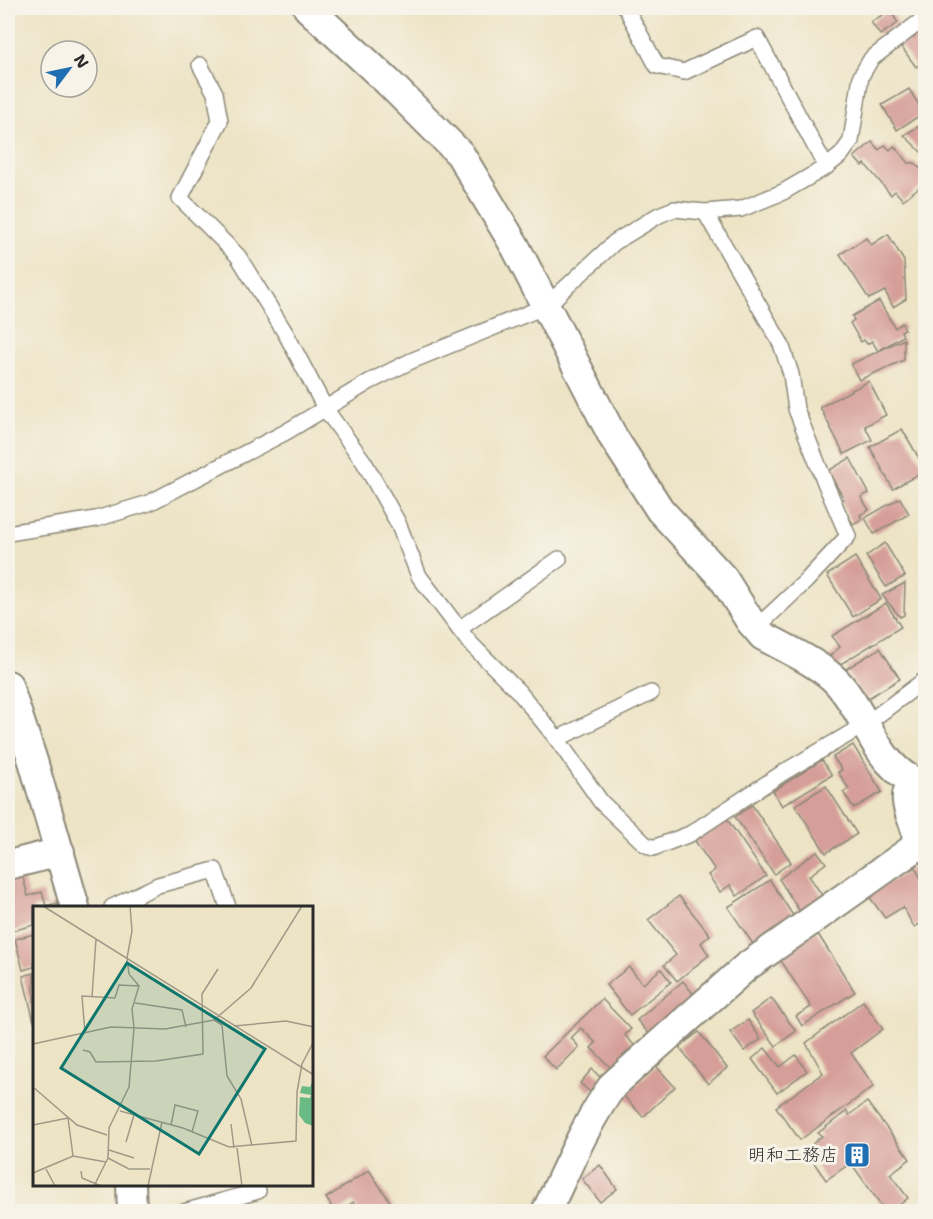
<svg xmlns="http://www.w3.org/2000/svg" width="933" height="1219" font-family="'Shantell Sans','Klee One',sans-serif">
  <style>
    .building { fill: #d59e98 }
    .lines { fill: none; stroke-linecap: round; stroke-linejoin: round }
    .service-casing { stroke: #8c8878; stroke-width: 18 }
    .minor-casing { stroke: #8c8878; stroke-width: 32 }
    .service { stroke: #fff; stroke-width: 15 }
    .minor { stroke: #fff; stroke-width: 28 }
    .labels { text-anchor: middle; stroke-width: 6; stroke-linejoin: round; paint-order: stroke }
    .poi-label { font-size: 18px; fill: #2b2b2b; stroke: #f7f3e8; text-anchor: end }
    .inset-road { fill: none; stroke: #9f9a88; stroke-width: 1.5 }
    .view { fill: #0f766e; fill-opacity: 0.15; stroke: #0f766e; stroke-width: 3 }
    .inset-edge { fill: none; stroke: #2b2b2b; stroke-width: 3 }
  </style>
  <rect width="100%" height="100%" fill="#f7f3e8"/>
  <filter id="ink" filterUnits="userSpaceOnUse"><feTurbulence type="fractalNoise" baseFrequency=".0167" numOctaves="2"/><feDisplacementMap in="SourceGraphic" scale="12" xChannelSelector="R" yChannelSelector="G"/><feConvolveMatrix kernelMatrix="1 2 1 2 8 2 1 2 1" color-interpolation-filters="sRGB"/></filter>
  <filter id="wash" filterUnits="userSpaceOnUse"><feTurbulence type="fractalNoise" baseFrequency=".008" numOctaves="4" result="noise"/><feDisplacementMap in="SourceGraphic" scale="24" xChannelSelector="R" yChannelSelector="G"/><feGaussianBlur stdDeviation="1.35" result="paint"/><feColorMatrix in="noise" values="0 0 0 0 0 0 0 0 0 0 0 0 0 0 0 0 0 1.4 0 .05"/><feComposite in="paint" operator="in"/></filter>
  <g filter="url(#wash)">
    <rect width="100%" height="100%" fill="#ede4c6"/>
    <g id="blocks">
      <g class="building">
        <path d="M890,10L898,23L880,35L871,22Z"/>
        <path d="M922,29L926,33V60L916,67L900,45Z"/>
        <path d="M909,89L924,113L897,130L882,105Z"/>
        <path d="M926,122V157L904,135Z"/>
        <path d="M872,142L879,150L885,145L890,150L894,146L909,163H915L926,175V182L903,200L895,191L891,195L865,164L862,166L854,157Z"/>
        <path d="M888,234L904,261L906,299L893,307L885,291L869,299L840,254L866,238L871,245Z"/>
        <path d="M879,301L895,328L902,323L905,329L901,331L903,336L878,351L872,341L867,344L864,340L861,342L850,323L854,320L852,316Z"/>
        <path d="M904,339V360L859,380L851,364Z"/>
        <path d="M869,381L886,415L865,426L872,440L844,454L820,407Z"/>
        <path d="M902,429L926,470L893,489L870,447Z"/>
        <path d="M850,458L869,493L861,497L869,510L860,515L862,519L853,524L840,501L844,499L828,471Z"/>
        <path d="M900,498L909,514L874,534L865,518Z"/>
        <path d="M885,543L905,576L886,587L866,556Z"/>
        <path d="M855,557L881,599L853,617L827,575Z"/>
        <path d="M905,583L904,615L900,617L882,595Z"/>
        <path d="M886,603L901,627L836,667L823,662L840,647L832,636Z"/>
        <path d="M880,648L900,679L865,700L846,669Z"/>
        <path d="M853,745L882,792L854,808L843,792L849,789L838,772L842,770L833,757Z"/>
        <path d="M822,760L832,775L782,806L773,791Z"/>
        <path d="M826,786L857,834L826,853L795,805Z"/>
        <path d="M752,805L791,862L774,874L735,817Z"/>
        <path d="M727,819L766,876L737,896L730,885L720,892L708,875L715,870L695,841Z"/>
        <path d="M817,851L826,863L809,876L822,895L800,912L779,879Z"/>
        <path d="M915,867L925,887L926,921L914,927L903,907L885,918L868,895Z"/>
        <path d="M22,874L28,896L42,892L46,906L57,903V907H34V925L8,932V878Z"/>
        <path d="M770,880L796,920L755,947L728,907Z"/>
        <path d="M679,896L710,935L701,943L709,955L677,981L664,965L676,955L648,920Z"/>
        <path d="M816,931L855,992L802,1026L796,1016L811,1007L778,956Z"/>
        <path d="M34,934V967L23,970L15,939Z"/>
        <path d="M629,967L643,984L661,969L671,982L630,1015L606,985Z"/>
        <path d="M34,973V1022L23,976Z"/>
        <path d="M683,981L695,996L649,1034L637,1020Z"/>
        <path d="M771,998L796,1031L776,1046L751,1013Z"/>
        <path d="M602,999L631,1029L625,1035L634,1045L611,1068L591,1048L596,1043L581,1028L571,1038L579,1047L556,1070L543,1056Z"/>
        <path d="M863,1001L883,1029L851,1053L874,1086L800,1140L776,1107L823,1073L806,1043Z"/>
        <path d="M748,1020L761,1039L744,1051L730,1032Z"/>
        <path d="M699,1032L727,1068L708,1084L679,1047Z"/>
        <path d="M765,1048L780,1067L796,1055L807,1071L777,1093L752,1059Z"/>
        <path d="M656,1066L675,1087L643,1117L624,1096Z"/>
        <path d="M592,1069L602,1079L590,1092L580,1083Z"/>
        <path d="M867,1102L910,1159L890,1174L908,1198L891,1212H886L851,1163L826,1180L805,1150L822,1136L818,1133L847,1111L849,1115Z"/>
        <path d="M600,1165L617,1189L600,1202L582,1179Z"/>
        <path d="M369,1170L397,1212H359L353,1202L339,1212H335L326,1198Z"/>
      </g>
    </g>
  </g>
  <g filter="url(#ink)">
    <use href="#blocks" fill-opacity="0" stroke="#8c8878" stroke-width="1.5"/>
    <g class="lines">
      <defs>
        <g id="service">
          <path d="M626,8L657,66L684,72L757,38L826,167"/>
          <path d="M200,65L215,93L220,121L180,198L238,256L286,334L326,410L364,462L398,523L419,576L469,642L519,692L557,739L601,802L645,844L653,848L690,834L784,772L866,724L926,679"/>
          <path d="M705,212L781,344L791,374L796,409L826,485L848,536L806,581L756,628"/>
          <path d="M8,533L96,519L149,503L286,432L369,382L411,361L546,306L615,242L659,215L674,209L705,212L741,209L783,192L826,167L841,155L851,141L861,76L871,59L926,17"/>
          <path d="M459,629L559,559"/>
          <path d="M557,739L651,693"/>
          <path d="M112,907L158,885L215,870L228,907"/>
          <path d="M184,1212L258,1191"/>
        </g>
        <g id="minor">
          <path d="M308,8L387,81L460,154L515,246L613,437L660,510L723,578L750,621L763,636C785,648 822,665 838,683C871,720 874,768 926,787"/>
          <path d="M8,685L33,761L75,907"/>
          <path d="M8,865L60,852"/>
          <path d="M131,1184L132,1212"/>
          <path d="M546,1212C567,1169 585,1124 613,1085L746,967L913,849C923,830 908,819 907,801C906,794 909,788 912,782"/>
        </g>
      </defs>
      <use href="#service" class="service-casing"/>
      <use href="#minor" class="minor-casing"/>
      <use href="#service" class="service"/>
      <use href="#minor" class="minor"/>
    </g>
  </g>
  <defs>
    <symbol id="building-square" viewBox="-11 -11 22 22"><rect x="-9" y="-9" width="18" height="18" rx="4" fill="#1f6fb2" stroke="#f7f3e8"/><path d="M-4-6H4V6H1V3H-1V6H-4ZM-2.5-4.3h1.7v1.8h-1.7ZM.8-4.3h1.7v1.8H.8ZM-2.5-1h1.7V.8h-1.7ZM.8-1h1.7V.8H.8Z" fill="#fff"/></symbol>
  </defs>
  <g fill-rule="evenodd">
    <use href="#building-square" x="842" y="1140" width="30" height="30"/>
  </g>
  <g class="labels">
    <g class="poi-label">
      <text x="838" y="1161">明和工務店</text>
    </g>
  </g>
  <g transform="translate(33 906)">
    <rect width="280" height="280" fill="#ede4c6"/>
    <path d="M280,174H281L280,220L272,217L266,209L267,191L277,192L278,189L267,187L269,180L277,181Z" fill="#6aba85"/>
    <path class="inset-road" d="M10,0L281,169M59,91L63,33M102,97L149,104L153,121M181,114L189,119L194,170L208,193L219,240M201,120L253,115L281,121M52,127L49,90L82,92L86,79L106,80M0,138L78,121L132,123L181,114L218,82L269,0M50,144L57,146L63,156L123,155L170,148L169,88L185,63M0,181L44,219L74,229M87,205L150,222L196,241L263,235L264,186L269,158L281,135M35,212L40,250M198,218L201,242M0,219L35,212M138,219L142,199L165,205L159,226M93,236L101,209M204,242L209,280M76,244L101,252M75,252L96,263H117M13,263L22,280M48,265L49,272L68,280M0,267L40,250L73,256M61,280L75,252L76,222L96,181L101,122L99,103L106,80L96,68L94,52L99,25L97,0M115,280L129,216"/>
    <path class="view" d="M94,57L232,143L166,248L28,162Z"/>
    <rect width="280" height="280" class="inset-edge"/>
  </g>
  <rect width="933" height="1219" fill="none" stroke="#f7f3e8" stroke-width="30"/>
  <g transform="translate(69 69) rotate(58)"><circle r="28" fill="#f7f3e8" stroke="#a5a39c" stroke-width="1.5"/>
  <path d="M0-4.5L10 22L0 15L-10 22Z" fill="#1f6fb2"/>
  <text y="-9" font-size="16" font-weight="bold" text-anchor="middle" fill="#2b2b2b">N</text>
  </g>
</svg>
